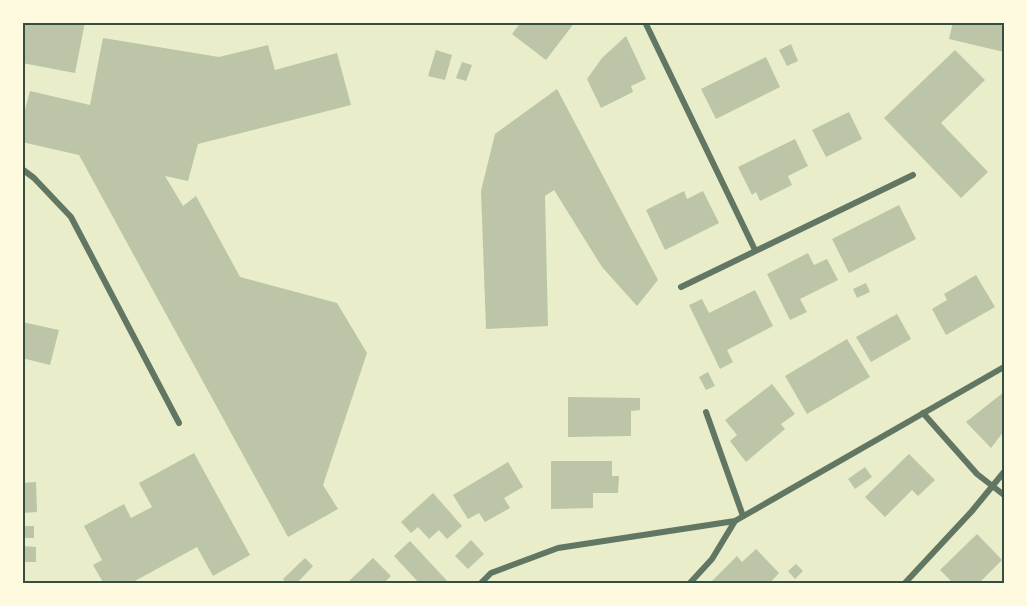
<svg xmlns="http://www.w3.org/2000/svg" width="1027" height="606" font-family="Montserrat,sans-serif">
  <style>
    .building { fill: #bcc5a7 }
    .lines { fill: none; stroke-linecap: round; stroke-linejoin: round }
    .minor { stroke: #617663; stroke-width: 6 }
    .neatline { fill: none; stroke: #344e41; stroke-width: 2 }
  </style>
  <rect width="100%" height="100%" fill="#e9edc9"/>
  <g class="building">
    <path d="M22,22H85L75,73L22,63Z"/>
    <path d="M521,22H575L546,60L512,34Z"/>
    <path d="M953,22H1004V52L949,39Z"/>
    <path d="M626,36L646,79L631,86L633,92L601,108L587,79L602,58Z"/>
    <path d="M103,38L219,57L268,45L275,70L337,53L351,105L198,144L188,181L165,176L183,206L196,196L240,277L337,303L367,353L323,485L338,509L288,537L79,155L22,142V121L30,91L90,105Z"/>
    <path d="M791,44L798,61L787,66L779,50Z"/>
    <path d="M436,50L452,55L445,80L428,76Z"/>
    <path d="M955,50L985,80L941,123L988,172L961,198L884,118Z"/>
    <path d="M766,57L780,87L716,119L701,89Z"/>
    <path d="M462,62L472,65L466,81L456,78Z"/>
    <path d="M557,89L658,280L637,306L602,267L554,190L545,196L548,326L486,329L481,191L495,134Z"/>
    <path d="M849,112L862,139L826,157L812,130Z"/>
    <path d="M795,139L808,166L788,176L792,185L760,201L756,192L752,195L738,167Z"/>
    <path d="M684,191L687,199L703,191L719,223L665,250L646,210Z"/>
    <path d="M899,205L916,239L849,273L832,239Z"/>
    <path d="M808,253L814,265L827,259L838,280L800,299L807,312L790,320L767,274Z"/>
    <path d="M976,275L995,307L946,335L932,309L947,300L944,294Z"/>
    <path d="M866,283L870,292L857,298L853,289Z"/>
    <path d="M755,290L773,326L727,350L733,362L720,369L689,305L702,299L709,313Z"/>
    <path d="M897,314L911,339L871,362L856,337Z"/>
    <path d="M22,322L59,330L50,365L22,358Z"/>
    <path d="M847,339L870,377L807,414L785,376Z"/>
    <path d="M708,372L715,386L706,390L699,377Z"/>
    <path d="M772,384L795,414L781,424L785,429L746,462L730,441L737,435L725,420Z"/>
    <path d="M1004,392V431L991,448L966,422Z"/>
    <path d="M568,397L640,398V410L631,411V436L568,437Z"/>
    <path d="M194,453L250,555L213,576L197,547L133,582L134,584H104L93,565L102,560L84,526L124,504L131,518L152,507L139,483Z"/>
    <path d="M909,454L935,480L918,496L912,490L885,517L865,497Z"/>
    <path d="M551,461H612V476H619L618,493H593V508L551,509Z"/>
    <path d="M508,462L523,487L504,498L510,508L485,522L479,513L468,519L453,495Z"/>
    <path d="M865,467L872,477L855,489L848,479Z"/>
    <path d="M36,482L37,512L22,513V483Z"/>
    <path d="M433,493L462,526L447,539L439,530L429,539L418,527L411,533L401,522Z"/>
    <rect x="22" y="526" width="12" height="12"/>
    <path d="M977,534L1002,560L978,584H954L940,570Z"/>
    <path d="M471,540L484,554L468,569L455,556Z"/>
    <path d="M410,541L450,584H420L394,556Z"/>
    <path d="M22,546L36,547V562H22Z"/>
    <path d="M756,549L779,573L769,584H709L737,556L742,562Z"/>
    <path d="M305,558L313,566L296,584H287L283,579Z"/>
    <path d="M373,558L391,576L383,584H346Z"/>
    <path d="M796,564L803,571L795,579L788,571Z"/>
  </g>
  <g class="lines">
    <g class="minor">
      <path d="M645,22L755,250"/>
      <path d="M22,169L34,178L71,217L179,423"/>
      <path d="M681,287L913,175"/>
      <path d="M706,412L743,516"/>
      <path d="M923,413L977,474L1004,495"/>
      <path d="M480,584L491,573L558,548L735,521L1004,367"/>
      <path d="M689,584L712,559L735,521"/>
      <path d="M904,584L972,511L1004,472"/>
    </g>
  </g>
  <rect width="1027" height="606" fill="none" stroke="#fefae0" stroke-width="48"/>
  <rect x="24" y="24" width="979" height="558" class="neatline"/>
</svg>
